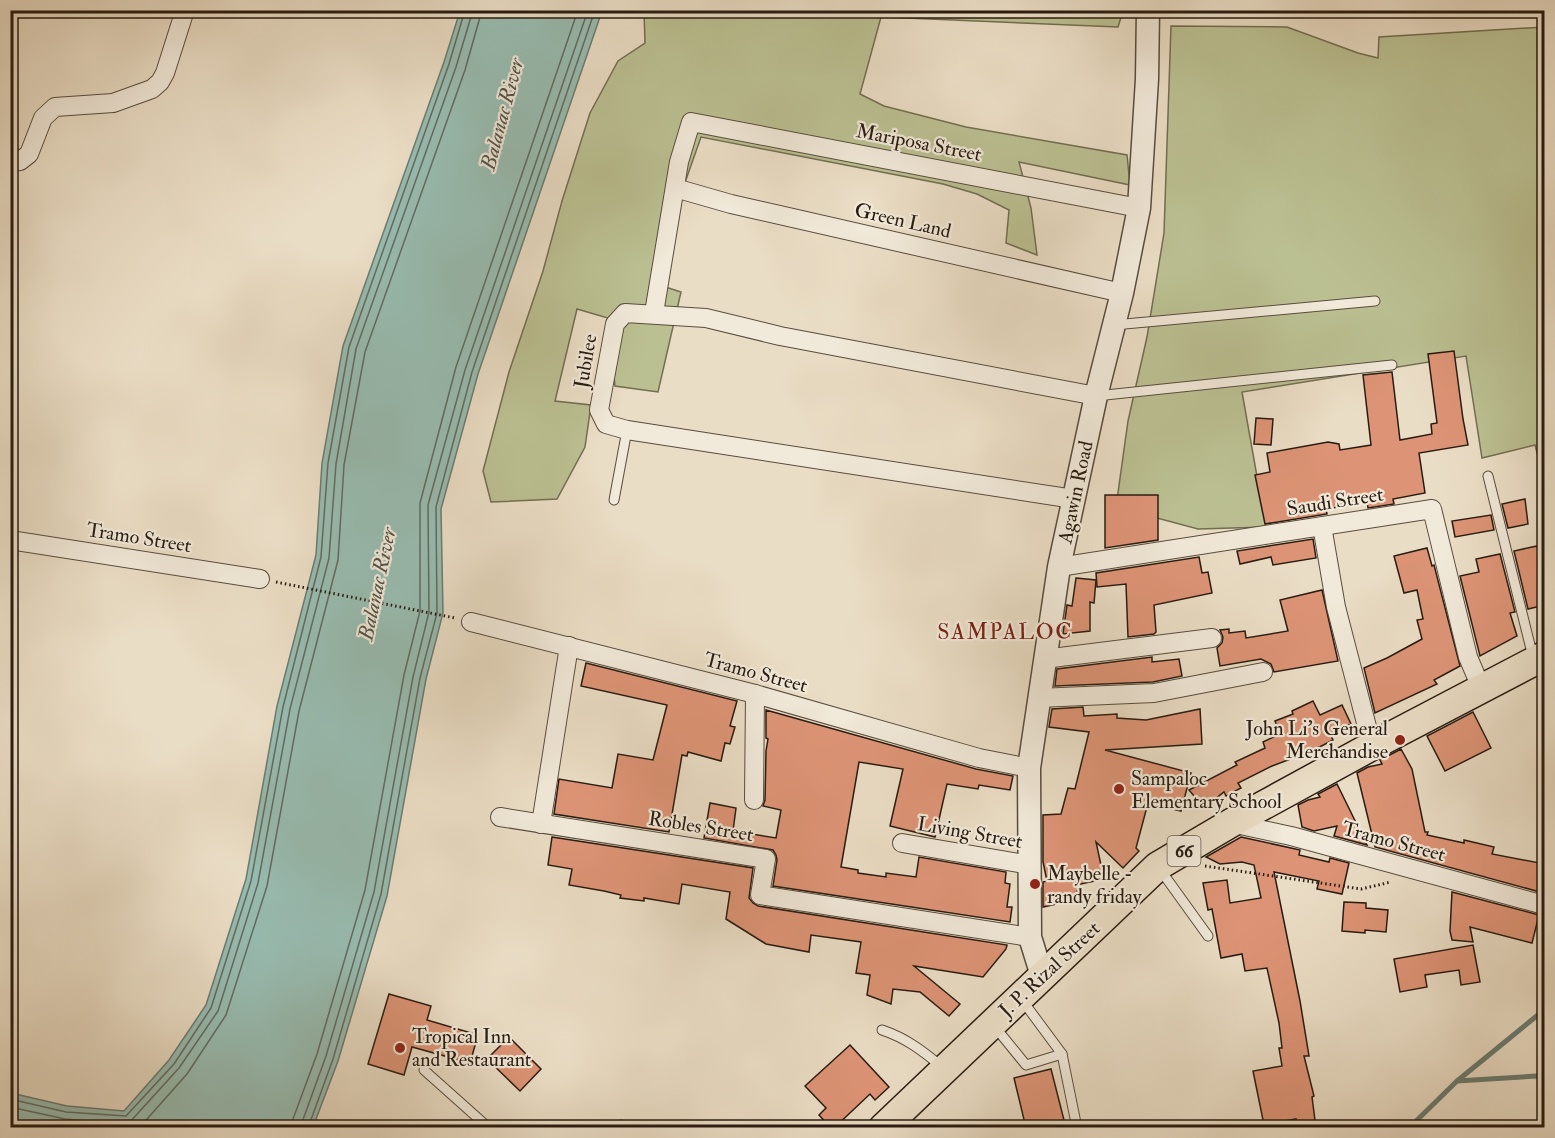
<svg xmlns="http://www.w3.org/2000/svg" width="1555" height="1138" font-family="'IM FELL Double Pica',serif">
  <style>
    .green { fill: #bbc092; stroke: #726e52; stroke-width: 1.5 }
    .water { fill: #98bcb1; stroke: #6b7c71; stroke-width: 1.5 }
    .lines { fill: none; stroke-linecap: round; stroke-linejoin: round }
    .shore { stroke: #606c61; stroke-width: 1.5 }
    .stream { stroke: #6b7c71; stroke-width: 5 }
    .building { fill: #dd9476; stroke: #281b11; stroke-width: 1.5 }
    .service-casing { stroke: #584c3e; stroke-width: 11 }
    .minor-casing { stroke: #584c3e; stroke-width: 20 }
    .tertiary-casing { stroke: #584c3e; stroke-width: 25 }
    .primary-casing { stroke: #281b11; stroke-width: 31 }
    .path { stroke: #281b11; stroke-width: 3; stroke-dasharray: 1.5 3; stroke-linecap: butt }
    .service { stroke: #f1e9d9; stroke-width: 9 }
    .minor { stroke: #f1e9d9; stroke-width: 18 }
    .tertiary { stroke: #f1e9d9; stroke-width: 22 }
    .primary { stroke: #eaddc5; stroke-width: 28 }
    .poi-dot { fill: #8f2418; stroke: #f1e9d9; stroke-width: 2 }
    .labels { text-anchor: middle; stroke-width: 4.5; stroke-linejoin: round; paint-order: stroke }
    .shield { fill: #f1e9d9; stroke: #64594d; stroke-width: 1.5 }
    .shield-label { font-size: 18px; font-weight: bold; fill: #281b11 }
    .street-label { font-size: 20px; fill: #281b11; stroke: #f1e9d9 }
    .poi-label { font-size: 20px; fill: #281b11; stroke: #f1e9d9; text-anchor: start }
    .water-label { font-size: 21px; font-style: italic; fill: #4f5349; stroke: #f1e9d9 }
    .quarter-label { font-size: 22px; letter-spacing: 1.5px; fill: #7a1f14; stroke: #f1e9d9 }
  </style>
  <rect width="100%" height="100%" fill="#eaddc5"/>
  <filter id="stains"><feTurbulence type="fractalNoise" baseFrequency=".00333" numOctaves="4"/><feColorMatrix values="0 0 0 0 .2 0 0 0 0 .09 0 0 0 0 .02 0 0 0 .5 -.17"/></filter>
  <radialGradient id="worn" r=".72"><stop offset=".6" stop-color="#630" stop-opacity="0"/><stop offset="1" stop-color="#630" stop-opacity=".3"/></radialGradient>
  <g class="green">
    <path d="M644,11H1123L1118,27L881,17L860,94L884,106L966,127L1127,155L1130,185L1019,162L1031,208L1037,255L1006,243L1009,210L977,194L943,184L701,137L650,282L681,292L658,392L615,386L608,318L577,309L555,401L591,405L585,447L557,499L491,502L483,471L509,372L543,271L562,201L590,113L618,61L645,43Z"/>
    <path d="M1171,26L1287,27L1358,53L1378,58L1379,37L1544,27V480L1535,445L1482,458L1466,356L1242,392L1266,527L1198,529L1116,507L1128,421L1147,337L1164,233Z"/>
  </g>
  <path class="water" d="M460,11H602L478,374L441,509L443,613L426,679L387,896L338,1061L313,1127H11V1093L67,1106L124,1111L169,1060L206,1005L246,879L277,706L316,555L322,463L343,346L444,62Z"/>
  <g class="lines">
    <g class="shore">
      <path d="M10,1099L66,1112L126,1116L174,1064L211,1008L251,881L283,707L321,557L328,463L349,347L449,64L465,10"/>
      <path d="M10,1107L65,1119L122,1124L129,1123L179,1068L218,1011L258,883L290,709L329,558L336,464L356,349L456,67L473,10"/>
      <path d="M139,1128L187,1074L226,1015L267,886L299,711L338,560L344,465L365,352L465,70L482,10"/>
      <path d="M291,1128L293,1119L317,1054L365,890L404,675L420,611V503L456,367L578,10"/>
      <path d="M300,1128L326,1056L374,892L413,677L429,612L428,505L465,370L588,10"/>
      <path d="M308,1128L333,1059L381,894L420,678L437,613L436,507L472,372L595,10"/>
    </g>
    <g class="stream">
      <path d="M1457,1081L1544,1010"/>
      <path d="M1409,1128L1457,1081L1537,1076L1544,1078"/>
    </g>
  </g>
  <g class="building">
    <path d="M1454,351L1463,419L1468,445L1419,453L1425,493L1393,499L1394,504L1368,508L1367,502L1326,509L1327,514L1265,524L1255,475L1270,472L1267,453L1328,442L1339,444L1340,450L1371,445L1363,375L1392,372L1400,440L1432,434L1431,424L1437,423L1428,354Z"/>
    <path d="M1256,418L1273,419L1271,445L1254,444Z"/>
    <path d="M1105,495H1158V540L1105,548Z"/>
    <path d="M1525,499L1528,524L1508,528L1502,504Z"/>
    <path d="M1491,515L1494,530L1455,537L1452,521Z"/>
    <path d="M1313,539L1316,558L1273,565L1271,557L1240,564L1237,551Z"/>
    <path d="M1537,546L1545,579V605L1528,609L1514,551Z"/>
    <path d="M1427,548L1432,566L1434,565L1460,666L1434,680L1437,684L1375,713L1364,668L1387,658L1422,639L1417,620L1423,619L1417,590L1404,593L1394,556Z"/>
    <path d="M1500,554L1515,612L1510,613L1517,636L1480,656L1460,576L1479,572L1476,559Z"/>
    <path d="M1199,557L1202,573L1208,572L1212,593L1154,605L1156,632L1154,634L1128,637L1126,584L1097,587L1096,573Z"/>
    <path d="M1076,578L1096,580L1094,603L1090,602V631L1063,634L1067,605L1072,606Z"/>
    <path d="M1322,590L1338,661L1274,672L1271,664L1261,659L1220,666L1217,648L1222,643L1223,637L1220,630L1229,629V633L1245,631L1246,638L1288,631L1280,600Z"/>
    <path d="M1152,657V662L1179,659L1182,676L1153,682L1055,686L1057,669Z"/>
    <path d="M586,663L737,701L730,726L735,727L730,744L725,743L721,761L688,752L687,756L682,755L669,832L554,814L559,779L612,788L618,754L653,760L667,705L581,686Z"/>
    <path d="M1313,701L1320,715L1342,705L1351,724L1330,734L1333,740L1312,751L1272,766L1238,783L1241,788L1226,796L1224,792L1204,808L1189,790L1237,765L1235,762L1265,748L1263,742L1280,734L1275,721L1293,714L1292,711Z"/>
    <path d="M1083,707L1084,716L1117,714V718L1146,720L1200,709L1202,744L1105,750L1191,773L1181,811L1148,803L1136,848L1139,851L1123,868L1096,842L1104,879L1076,885L1079,899L1043,907V882L1047,881L1043,862V815L1061,814L1068,788L1075,789L1089,732L1049,727L1052,709Z"/>
    <path d="M766,710L976,769L1013,776L1010,790L979,785L978,789L947,784L935,837L890,826L903,769L859,762L841,867L858,870V873L886,877V873L916,877L919,857L1006,872L1005,883L1010,884L1007,907H1012L1010,922L773,886L777,860L776,855L773,850L704,838L710,803L736,808L733,831L776,838L781,810L763,806L765,800L766,751L768,739L766,738Z"/>
    <path d="M1473,712L1491,748L1445,771L1427,736Z"/>
    <path d="M1401,749L1412,769L1425,832H1428L1427,835L1464,843V840L1494,847L1492,854L1545,864V874L1540,892L1375,847L1357,773L1368,767L1382,764L1380,760Z"/>
    <path d="M1337,784L1367,845L1334,836L1337,826L1314,831L1302,827L1298,805L1308,800L1320,797L1318,794Z"/>
    <path d="M552,837L753,868L749,898L753,903L758,906L1007,945L1006,949L983,977L914,966L960,1004L949,1016L920,992L893,989L891,1004L867,995L870,975L856,973L861,942L811,935L809,952L766,944L726,919L730,892L682,884L679,904L644,898V901L620,898L621,895L604,891L569,885L572,869L548,865Z"/>
    <path d="M1241,837L1300,850L1299,855L1329,862L1330,858L1349,863L1342,894L1317,889L1319,881L1274,872L1300,1001L1309,1056H1304L1314,1096L1312,1097L1316,1128H1297L1296,1119L1264,1125L1253,1071L1282,1066L1279,1048H1282L1279,1023L1267,968L1245,971L1242,954L1221,958L1212,909L1208,910L1203,883L1227,880L1230,903L1261,898L1254,865L1242,862L1220,864L1206,857Z"/>
    <path d="M1452,892L1539,915L1532,943L1470,927L1473,942L1452,940L1450,931Z"/>
    <path d="M1344,902L1366,903V908L1388,910L1386,932L1365,930V933L1342,931Z"/>
    <path d="M1473,945L1480,982L1461,985L1459,970L1425,975L1427,987L1400,992L1394,959Z"/>
    <path d="M389,994L431,1006L427,1020L478,1035L470,1063L412,1047L404,1075L368,1064Z"/>
    <path d="M509,1037L541,1069L520,1091L487,1059Z"/>
    <path d="M850,1045L889,1087L875,1100L870,1094L834,1128H831L819,1115L826,1108L805,1086Z"/>
    <path d="M1051,1069L1066,1128H1026L1014,1078Z"/>
  </g>
  <g class="lines">
    <defs>
      <g id="service">
        <path d="M1114,325L1375,301"/>
        <path d="M1096,396L1392,365"/>
        <path d="M1488,476L1533,657"/>
        <path d="M614,500L627,430"/>
        <path d="M1159,868L1208,936"/>
        <path d="M995,1027L1026,1065L1062,1054L1022,1000"/>
        <path d="M882,1030C906,1038 923,1051 942,1067"/>
        <path d="M1062,1054L1077,1128"/>
        <path d="M424,1070L489,1128"/>
        <path d="M621,1125L622,1128"/>
      </g>
      <g id="minor">
        <path d="M10,163L20,161L29,154L43,118L55,107L113,103L152,89L160,82L165,73L185,10"/>
        <path d="M675,188L731,204L1122,293"/>
        <path d="M654,313L679,162L691,122L1139,208"/>
        <path d="M1074,499L627,430L606,424L599,410L615,324L625,313L706,318L780,336L1096,396"/>
        <path d="M1322,526L1336,607L1372,746"/>
        <path d="M10,540L260,579"/>
        <path d="M1059,567L1432,509L1468,657L1482,690"/>
        <path d="M471,622L755,694L979,758L1029,768"/>
        <path d="M1044,659L1212,638"/>
        <path d="M1038,698L1154,693L1263,672"/>
        <path d="M754,800L755,694"/>
        <path d="M500,817L766,859L760,895L1030,937"/>
        <path d="M1231,823L1291,836L1544,905"/>
        <path d="M541,824L569,646"/>
        <path d="M902,843L1030,865"/>
      </g>
      <path id="tertiary" d="M1042,976L1030,937L1029,768L1059,567L1096,396L1122,293L1139,208L1147,79L1148,10"/>
      <path id="primary" d="M883,1128L1158,866L1231,823L1372,746L1544,656"/>
    </defs>
    <use href="#service" class="service-casing"/>
    <use href="#minor" class="minor-casing"/>
    <use href="#tertiary" class="tertiary-casing"/>
    <use href="#primary" class="primary-casing"/>
    <g class="path">
      <path d="M276,582L455,618"/>
      <path d="M1205,866L1361,889L1391,882"/>
    </g>
    <use href="#service" class="service"/>
    <use href="#minor" class="minor"/>
    <use href="#tertiary" class="tertiary"/>
    <use href="#primary" class="primary"/>
  </g>
  <g class="poi-dot">
    <circle cx="1400" cy="740" r="6"/>
    <circle cx="1119" cy="789" r="6"/>
    <circle cx="1035" cy="884" r="6"/>
    <circle cx="400" cy="1048" r="6"/>
  </g>
  <g class="labels">
    <rect class="shield" x="1167.5" y="836" width="33" height="30" rx="4.5"/>
    <g class="shield-label">
      <text x="1184" y="857">66</text>
    </g>
    <g class="street-label">
      <text transform="translate(919 142) rotate(11)" y="7">Mariposa Street</text>
      <text transform="translate(903 220) rotate(13)" y="7">Green Land</text>
      <text transform="translate(585 361) rotate(-80)" y="7">Jubilee</text>
      <text transform="translate(1075 492) rotate(-78)" y="7">Agawin Road</text>
      <text transform="translate(1335 501) rotate(-9)" y="7">Saudi Street</text>
      <text transform="translate(139 537) rotate(9)" y="7">Tramo Street</text>
      <text transform="translate(756 672) rotate(15)" y="7">Tramo Street</text>
      <text transform="translate(701 826) rotate(9)" y="7">Robles Street</text>
      <text transform="translate(970 832) rotate(10)" y="7">Living Street</text>
      <text transform="translate(1394 841) rotate(15)" y="7">Tramo Street</text>
      <text transform="translate(1049 969) rotate(-43)" y="7">J. P. Rizal Street</text>
    </g>
    <g class="poi-label">
      <text x="1388" y="735" text-anchor="end">John Li's General<tspan x="1388" dy="23">Merchandise</tspan></text>
      <text x="1131" y="785">Sampaloc<tspan x="1131" dy="23">Elementary School</tspan></text>
      <text x="1047" y="880">Maybelle -<tspan x="1047" dy="23">randy friday</tspan></text>
      <text x="412" y="1043">Tropical Inn<tspan x="412" dy="23">and Restaurant</tspan></text>
    </g>
    <g class="water-label">
      <text transform="translate(502 114) rotate(-75)" y="7">Balanac River</text>
      <text transform="translate(377 584) rotate(-78)" y="7">Balanac River</text>
    </g>
    <g class="quarter-label">
      <text x="1005" y="639">SAMPALOC</text>
    </g>
  </g>
  <rect width="1555" height="1138" fill="none" stroke="#eaddc5" stroke-width="36"/>
  <rect x="12" y="12" width="1531" height="1114" fill="none" stroke="#281b11" stroke-width="3"/>
  <rect x="18" y="18" width="1519" height="1102" fill="none" stroke="#281b11" stroke-width="1.5"/>
  <rect width="100%" height="100%" filter="url(#stains)"/>
  <rect width="100%" height="100%" fill="url(#worn)"/>
</svg>
